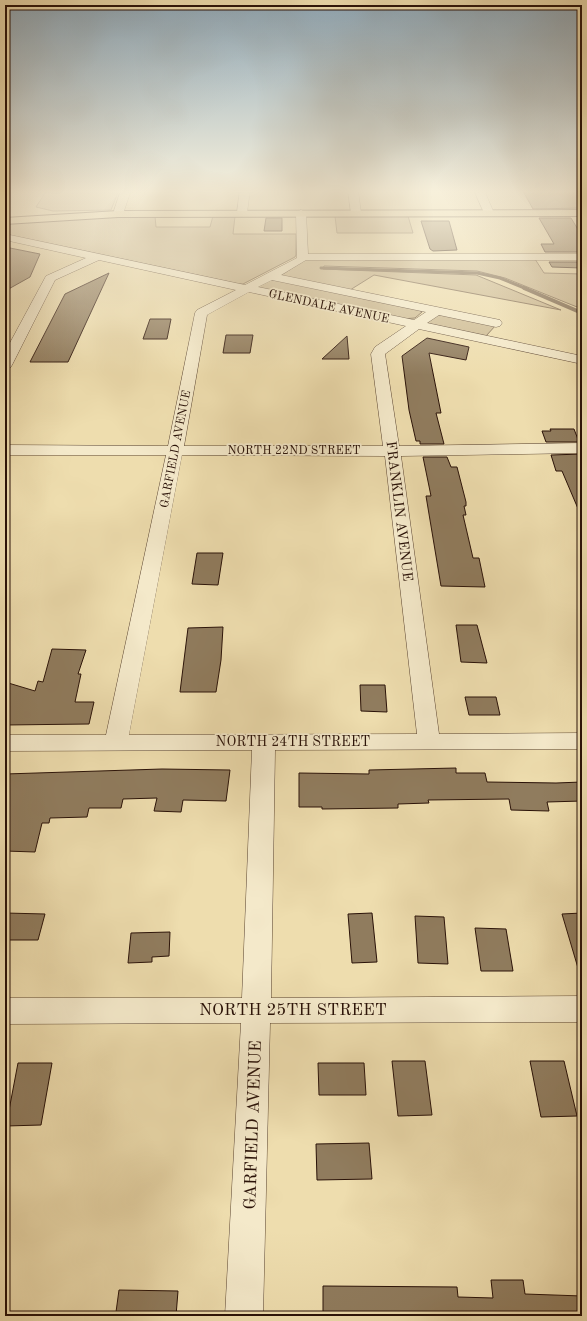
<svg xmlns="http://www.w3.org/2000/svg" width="587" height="1321" font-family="'Old Standard TT',serif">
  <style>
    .green { fill: #cdba92; stroke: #7c664d }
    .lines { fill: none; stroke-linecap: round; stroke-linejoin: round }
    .stream-far1 { stroke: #77624a; stroke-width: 3 }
    .stream { stroke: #77624a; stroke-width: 4 }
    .building { fill: #907c5e; stroke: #2a1208 }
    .minor-casing { stroke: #5b4532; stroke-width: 1 }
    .major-casing { stroke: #2a1208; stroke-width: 2 }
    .minor { fill: #f4e9ca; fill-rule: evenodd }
    .major { fill: #eeddae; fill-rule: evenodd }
    .labels { text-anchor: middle; stroke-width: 3.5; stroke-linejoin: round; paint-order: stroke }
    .far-street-label { font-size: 12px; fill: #2a1208; stroke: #f4e9ca }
    .street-label { font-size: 14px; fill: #2a1208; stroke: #f4e9ca }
    .near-street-label { font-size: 17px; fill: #2a1208; stroke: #f4e9ca }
  </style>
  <rect width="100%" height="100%" fill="#eeddae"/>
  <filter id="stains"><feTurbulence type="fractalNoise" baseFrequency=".005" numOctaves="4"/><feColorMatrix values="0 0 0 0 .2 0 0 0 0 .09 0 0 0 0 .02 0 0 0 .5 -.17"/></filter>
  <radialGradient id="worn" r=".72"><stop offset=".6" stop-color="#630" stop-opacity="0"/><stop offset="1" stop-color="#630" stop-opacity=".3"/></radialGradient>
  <g class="green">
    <path d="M47,190H119L111,210L53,211L36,207Z"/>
    <path d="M155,216L156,227H210L213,216H235L233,234H296V255L295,257L243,284H239L5,234V223L78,218Z"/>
    <path d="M335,216H408L413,233H337Z"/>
    <path d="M306,259H535L544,273L582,274V309L505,278L477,271L324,266L323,269L476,275L561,310L374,275L350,290L280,276Z"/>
    <path d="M270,280H276L419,310L422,312L415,318L402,319L258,288L257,286Z"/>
    <path d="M436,315H442L496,325L486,336L430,324L427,322Z"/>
  </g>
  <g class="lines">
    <path class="stream-far1" d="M321,268L477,273L500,278L527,289"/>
    <path class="stream" d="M524,288L582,313"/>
  </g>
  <g class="building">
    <path d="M523,191H582V208L533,209Z"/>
    <path d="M266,218H282V231H264Z"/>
    <path d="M539,218H571L582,236V252H545L541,244H554Z"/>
    <path d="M421,221H449L457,250L433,251L430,249Z"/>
    <path d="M5,247L40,254L30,277L5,291Z"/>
    <path d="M549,262H582V268L552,267Z"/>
    <path d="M109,273L68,362H30L65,294Z"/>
    <path d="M150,319H171L167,339H143Z"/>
    <path d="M226,335H253L250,353H223Z"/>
    <path d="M347,336L349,359H322Z"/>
    <path d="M427,338L469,347L466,360L429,353L441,413H436L444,444H420V441H416L409,410L402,356Z"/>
    <path d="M550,429H574L579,442H546L542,431H551Z"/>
    <path d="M582,454V518L562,471H556L551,455Z"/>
    <path d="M423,457H447L451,467H457L466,502V506H464L466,515H463L473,558H479L485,587L441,586L426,496H431Z"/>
    <path d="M197,553H223L218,585L192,584Z"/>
    <path d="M456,625H477L487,663L461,662Z"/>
    <path d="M223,627L221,660L216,692H180L188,628Z"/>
    <path d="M52,649L86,650L78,674H81L75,702H94L89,724L5,725V682L35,691L38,681L43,682Z"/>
    <path d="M360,685H385L387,712L361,711Z"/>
    <path d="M465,697H496L500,715H469Z"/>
    <path d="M456,768V773H485L487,782L556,783L582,782V801L547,802L549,811L511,810L509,799L428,800L429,803L398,804V808L322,809V807H299V773L369,774V770Z"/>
    <path d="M162,769L230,770L226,801L183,800L181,812L154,811L157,798L123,799L121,808H89L87,817L50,818L49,823H42L35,852L5,851V774Z"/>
    <path d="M5,913L45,914L38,940H5Z"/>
    <path d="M372,913L377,962L352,963L348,914Z"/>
    <path d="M582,913V967L578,968L562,914Z"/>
    <path d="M415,916L444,917L448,964L418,963Z"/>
    <path d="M475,928L506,929L513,971H481Z"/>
    <path d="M170,932L169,956L152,957V962L128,963L131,933Z"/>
    <path d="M392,1061H425L432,1115L398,1116Z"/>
    <path d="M530,1061H564L577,1116L541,1117Z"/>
    <path d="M18,1063H52L41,1125L6,1126Z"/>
    <path d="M318,1063H364L366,1095H319Z"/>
    <path d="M369,1143L372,1179L317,1180L316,1144Z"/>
    <path d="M491,1280H523L525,1294L582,1296V1316H323V1286L457,1287L458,1297L493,1298Z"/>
    <path d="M119,1290L178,1291L176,1316H134V1313L116,1312Z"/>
  </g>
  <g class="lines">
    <defs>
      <g id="minor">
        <path d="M121,190H131L123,214L118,217L113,214Z"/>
        <path d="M240,190H250L247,213L242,216L237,213Z"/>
        <path d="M348,190H358L361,213L360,215L356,216L351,213Z"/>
        <path d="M474,190H484L494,213L493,215H485Z"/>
        <path d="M301,210L306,213L308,254H582V260H306L281,275L500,320L502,323L500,326L496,327L439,315L427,323L582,356V364L419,329L385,354L399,446L582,443V453L401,456L439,734L582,733V749L275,750L271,998L582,996V1022L270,1023L263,1316H225L241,1023L5,1024V998H242L252,750L5,751V735H106L166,455H5V445L168,446L195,313L197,310L236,290L99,260L55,280L12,365L10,368L5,369V352L46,276L86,258L5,240V234L245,285L297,258L296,213ZM272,280L426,312L414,320L258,287ZM249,292L406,326L375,347L371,354L383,446H184L207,315ZM182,455L385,456L417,734L129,735Z"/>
      </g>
      <path id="major" d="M582,210V216L118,217L5,224V218L118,211Z"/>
    </defs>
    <use href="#minor" class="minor-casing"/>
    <use href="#major" class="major-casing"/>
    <use href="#minor" class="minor"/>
    <use href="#major" class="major"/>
  </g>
  <linearGradient id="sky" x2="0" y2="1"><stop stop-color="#8fa9ba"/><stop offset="0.51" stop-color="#f7f0db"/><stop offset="1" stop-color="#f7f0db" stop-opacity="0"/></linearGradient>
  <rect width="587" height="375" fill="url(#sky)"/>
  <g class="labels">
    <g class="far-street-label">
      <text transform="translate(329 306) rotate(12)" y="4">GLENDALE AVENUE</text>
      <text transform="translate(175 449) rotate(-79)" y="4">GARFIELD AVENUE</text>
      <text x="294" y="454">NORTH 22ND STREET</text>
    </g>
    <g class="street-label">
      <text transform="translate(400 511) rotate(83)" y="5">FRANKLIN AVENUE</text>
      <text x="293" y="746">NORTH 24TH STREET</text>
    </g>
    <g class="near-street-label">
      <text x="293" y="1015">NORTH 25TH STREET</text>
      <text transform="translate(252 1125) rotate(-88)" y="6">GARFIELD AVENUE</text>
    </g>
  </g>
  <rect width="587" height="1321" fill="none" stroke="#eeddae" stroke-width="20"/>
  <rect x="6" y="6" width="575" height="1309" fill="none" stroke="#2a1208" stroke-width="2"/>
  <rect x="10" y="10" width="567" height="1301" fill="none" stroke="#2a1208"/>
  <rect width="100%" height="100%" filter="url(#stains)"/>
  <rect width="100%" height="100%" fill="url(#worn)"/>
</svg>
